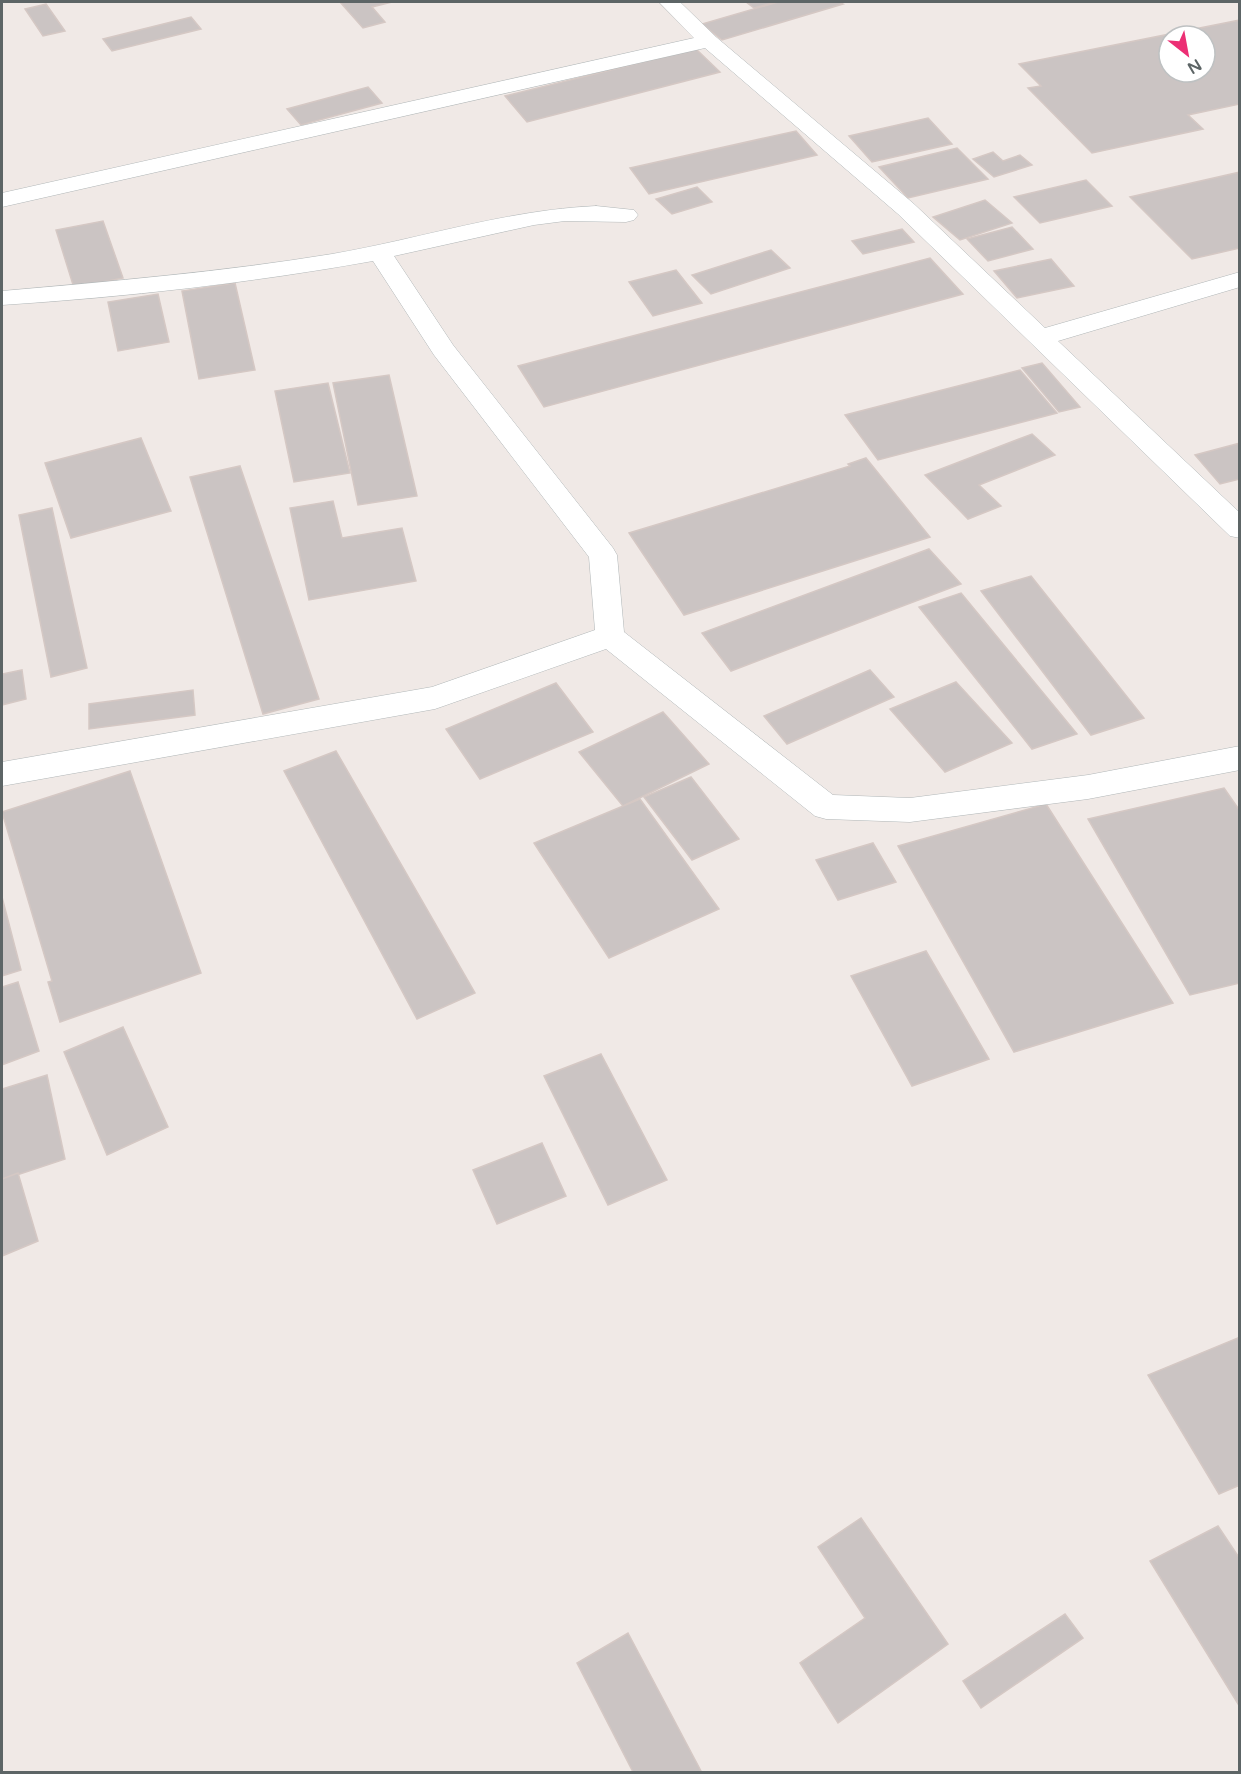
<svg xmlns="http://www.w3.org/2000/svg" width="1241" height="1774" font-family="'Varela Round',sans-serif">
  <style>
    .building { fill: #cbc4c3; stroke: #d5c8c4; stroke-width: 1.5; fill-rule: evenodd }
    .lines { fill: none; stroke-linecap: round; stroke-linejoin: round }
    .minor-casing { stroke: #b1b7b8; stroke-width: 1 }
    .minor { fill: #fff; fill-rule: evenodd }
  </style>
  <rect width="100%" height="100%" fill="#f0e9e6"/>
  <g class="building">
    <path d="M340,2H392L372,7L385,22L363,28Z"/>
    <path d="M746,2H776L754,8Z"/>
    <path d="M778,2H839L843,4L722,40L702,24Z"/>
    <path d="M46,4L65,31L43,36L25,9Z"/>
    <path d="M191,17L201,29L112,51L103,39Z"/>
    <path d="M1240,20V104L1188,115L1203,129L1092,153L1028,88L1041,86L1019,64ZM1169,36H1205V72H1169Z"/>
    <path d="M696,49L720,72L527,122L505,96Z"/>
    <path d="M368,87L382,103L301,125L287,109Z"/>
    <path d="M928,118L952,144L872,162L849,136Z"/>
    <path d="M796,131L817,155L649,194L630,168Z"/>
    <path d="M957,148L988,179L908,198L879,167Z"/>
    <path d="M993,152L1003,161L1020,155L1032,165L994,177L973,159Z"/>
    <path d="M1240,172V248L1192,259L1130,197Z"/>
    <path d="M1086,180L1112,206L1040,223L1014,197Z"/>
    <path d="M697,187L712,202L672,214L656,199Z"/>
    <path d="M985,200L1012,223L960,240L933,217Z"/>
    <path d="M103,221L123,278L74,288L56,230Z"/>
    <path d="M1012,227L1033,249L988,261L967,239Z"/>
    <path d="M902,229L914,242L863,254L852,241Z"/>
    <path d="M771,250L790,268L711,294L692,275Z"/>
    <path d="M930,258L963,294L544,407L518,366Z"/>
    <path d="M1051,259L1074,286L1017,298L994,271Z"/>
    <path d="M676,270L702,303L653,316L629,282Z"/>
    <path d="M235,283L255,370L199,379L182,291Z"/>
    <path d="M158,294L169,342L118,351L108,302Z"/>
    <path d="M1042,363L1080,407L1059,412L1022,368Z"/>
    <path d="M1020,370L1057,413L878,460L845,415Z"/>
    <path d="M389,375L417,496L358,505L333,383Z"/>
    <path d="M328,383L350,473L294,482L275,391Z"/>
    <path d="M1032,434L1055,455L979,485L1001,506L968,519L925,475Z"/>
    <path d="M141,438L171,511L71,538L45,463Z"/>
    <path d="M1240,443V479L1220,484L1195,455Z"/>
    <path d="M866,458L930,537L684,615L629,533L850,466L848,464Z"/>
    <path d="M240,466L319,699L263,714L190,477Z"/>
    <path d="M333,501L342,538L402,528L416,581L309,600L290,508Z"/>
    <path d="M52,508L87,668L51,677L19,515Z"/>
    <path d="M929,549L961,584L731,671L702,633Z"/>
    <path d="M1031,576L1144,718L1091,735L981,591Z"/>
    <path d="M961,593L1077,734L1032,749L919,607Z"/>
    <path d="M22,670L26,699L2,705V674Z"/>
    <path d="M870,670L894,697L787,744L764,716Z"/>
    <path d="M956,682L1012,743L945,772L890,709Z"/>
    <path d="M556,683L593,732L480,779L446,729Z"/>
    <path d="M193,690L195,715L89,729V704Z"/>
    <path d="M663,712L709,764L623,806L579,752Z"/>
    <path d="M336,751L475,993L417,1019L284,771Z"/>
    <path d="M130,771L201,973L60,1022L48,982L52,981L2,812Z"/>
    <path d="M691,777L739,839L692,860L644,797Z"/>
    <path d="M1224,788L1240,811V983L1190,995L1088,819Z"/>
    <path d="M640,799L719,909L609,958L534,843Z"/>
    <path d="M1046,804L1173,1003L1014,1052L898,846Z"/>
    <path d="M873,843L896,882L838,900L816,860Z"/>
    <path d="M2,897L21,970L2,976Z"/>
    <path d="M926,951L989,1059L912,1086L851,976Z"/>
    <path d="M18,982L39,1051L2,1065V987Z"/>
    <path d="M123,1027L168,1127L107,1155L64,1052Z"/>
    <path d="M601,1054L667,1180L608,1205L544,1076Z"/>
    <path d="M47,1075L65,1159L2,1180V1089Z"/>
    <path d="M542,1143L566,1196L497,1224L473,1170Z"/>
    <path d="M18,1173L38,1241L2,1256V1179Z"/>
    <path d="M1240,1337V1485L1219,1494L1148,1375Z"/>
    <path d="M861,1518L948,1644L838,1723L800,1663L865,1618L818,1547Z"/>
    <path d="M1218,1526L1240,1559V1707L1150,1561Z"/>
    <path d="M1065,1614L1083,1638L981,1708L963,1681Z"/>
    <path d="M628,1633L701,1771L698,1772H633L577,1663Z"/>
  </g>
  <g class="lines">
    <defs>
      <g id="minor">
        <path d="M659,2H680L716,37L914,204L1045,328L1240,272V287L1058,341L1240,513V538L1230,536L898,214L705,48L2,207V193L694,38Z"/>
        <path d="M596,206L634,210L638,215L634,220L626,222L565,221L534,225L394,256L453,345L613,548L617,555L624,632L833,795L910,798L1088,775L1240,746V770L1088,799L910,822L826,819L815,816L606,649L435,709L2,786V762L432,687L595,630L589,557L434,355L373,261C250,283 126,297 2,305V291C112,281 222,272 332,254C420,239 506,210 596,206Z"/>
      </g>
    </defs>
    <use href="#minor" class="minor-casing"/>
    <use href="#minor" class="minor"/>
  </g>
  <rect width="1241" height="1774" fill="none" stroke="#5d6566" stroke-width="6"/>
  <g transform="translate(1187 54) rotate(149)"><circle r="28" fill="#ffffff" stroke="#bec1c2" stroke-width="1.5"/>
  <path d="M0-4.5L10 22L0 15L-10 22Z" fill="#ec2f74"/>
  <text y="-9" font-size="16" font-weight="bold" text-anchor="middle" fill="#5d6566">N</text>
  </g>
</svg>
